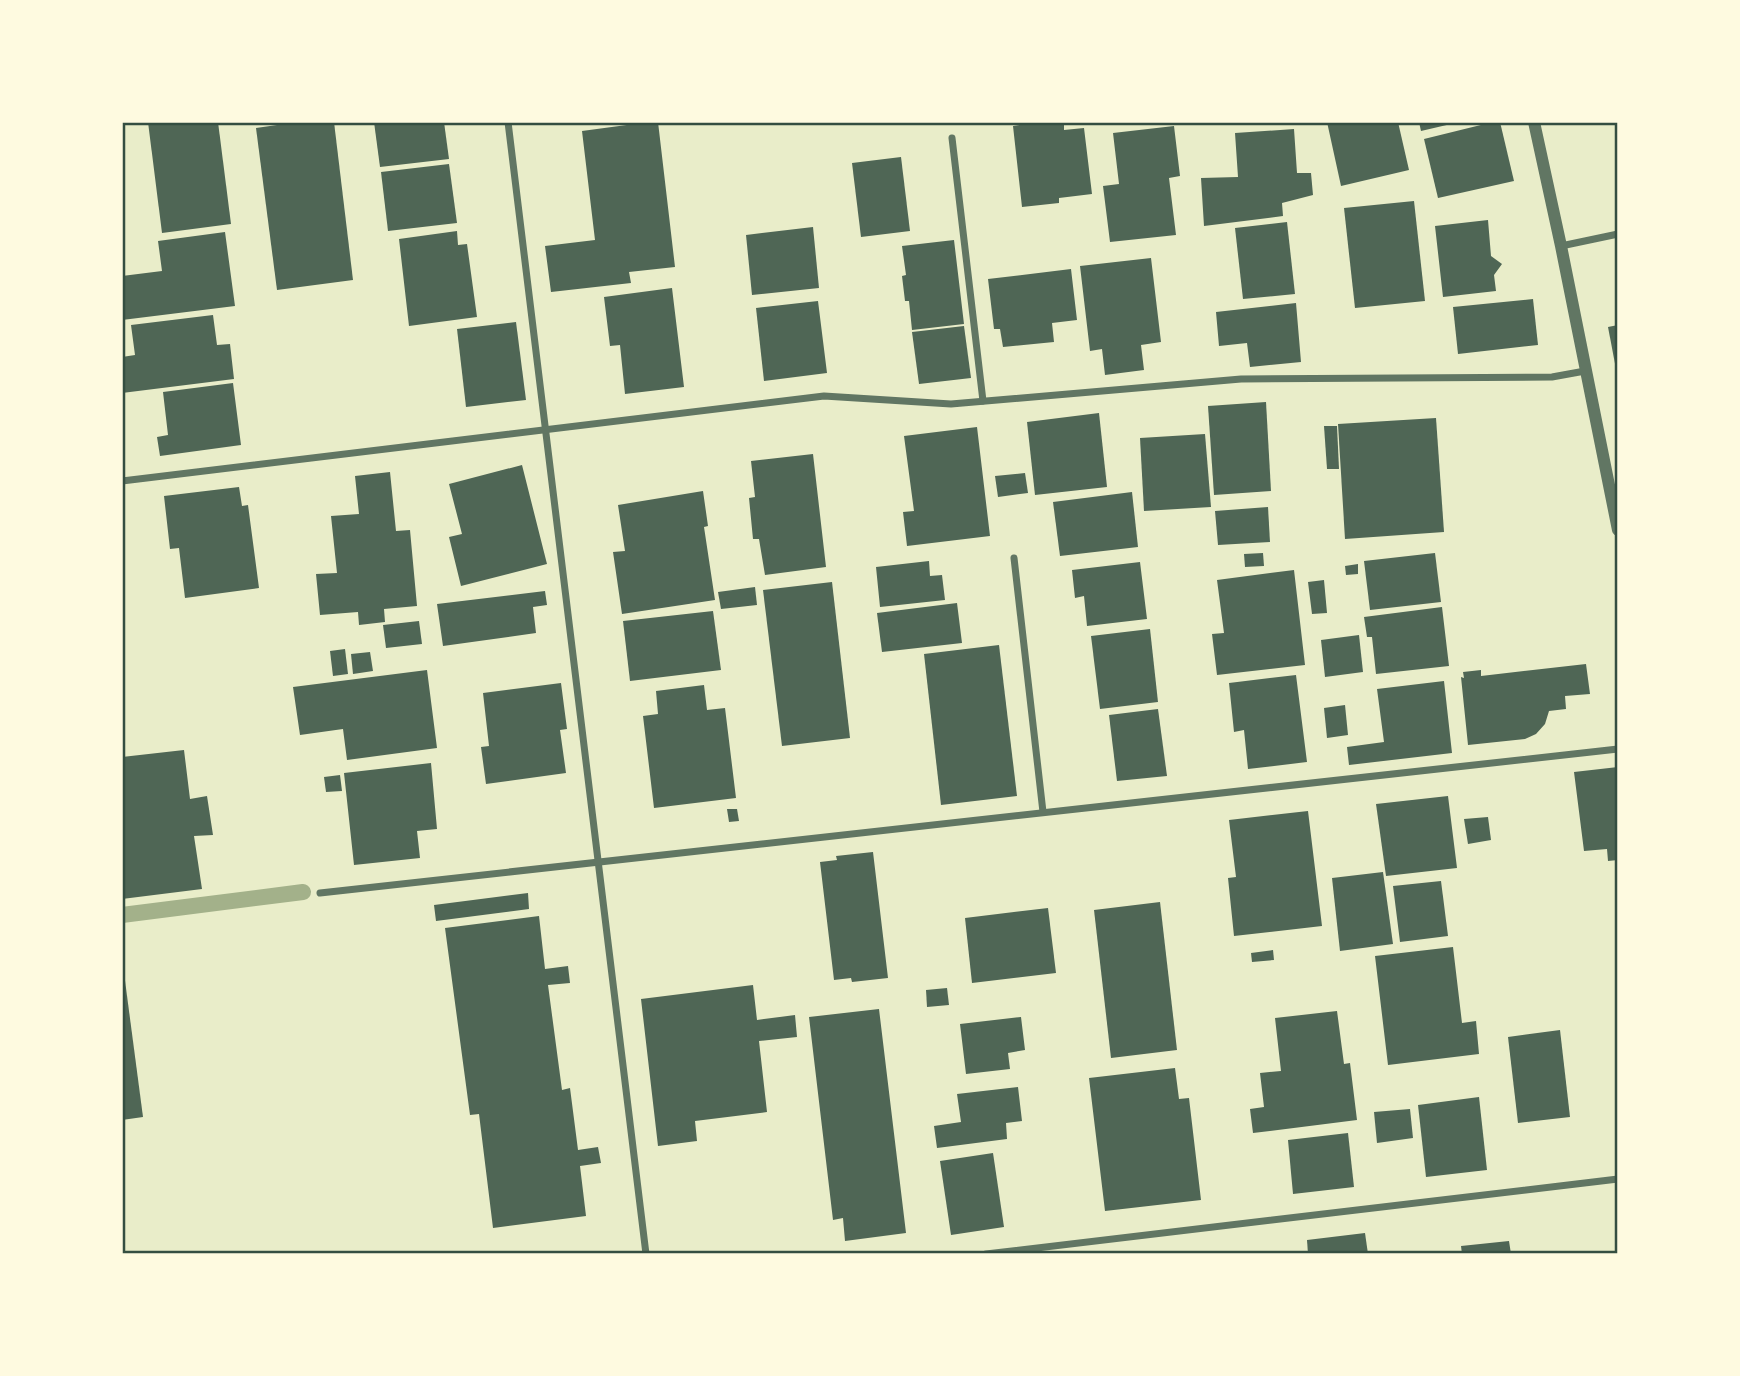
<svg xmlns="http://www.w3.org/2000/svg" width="1740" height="1376" font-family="Helvetica,sans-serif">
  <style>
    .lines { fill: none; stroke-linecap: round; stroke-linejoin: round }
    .stream { stroke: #a3b18a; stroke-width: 16 }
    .building { fill: #4f6655 }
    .minor { stroke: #617663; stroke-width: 7 }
    .tertiary { stroke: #617663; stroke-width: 12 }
    .neatline { fill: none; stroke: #344e41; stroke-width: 2.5 }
  </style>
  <rect width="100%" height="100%" fill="#e9edc9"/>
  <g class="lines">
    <path class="stream" d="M122,915L303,892"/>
  </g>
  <g class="building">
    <path d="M148,122H218L231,224L162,233Z"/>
    <path d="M298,122H334L353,280L277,290L256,128Z"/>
    <path d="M374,122H444L449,159L380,167Z"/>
    <path d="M649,122H658L675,267L629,272L631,283L551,292L545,246L595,240L582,131Z"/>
    <path d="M1042,122H1064V130L1084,128L1092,194L1059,198V203L1022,207L1013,126Z"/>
    <path d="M1327,122H1398L1409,170L1341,186Z"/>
    <path d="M1419,122H1451V124L1421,131Z"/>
    <path d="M1493,122H1500L1514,181L1438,198L1424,139Z"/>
    <path d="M1174,126L1180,176L1169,178L1176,235L1110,242L1103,186L1119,184L1113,133Z"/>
    <path d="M1294,129L1297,173H1311L1313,195L1282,203L1283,216L1204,226L1201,178L1238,177L1235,133Z"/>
    <path d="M901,157L910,231L861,237L852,163Z"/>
    <path d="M449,164L457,223L388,231L381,172Z"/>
    <path d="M1414,201L1425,301L1355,308L1344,208Z"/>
    <path d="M1488,220L1491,256L1502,264L1494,275L1496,291L1443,297L1435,226Z"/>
    <path d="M1287,222L1295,294L1243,299L1235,228Z"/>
    <path d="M813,227L819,288L752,295L746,235Z"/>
    <path d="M457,231L458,245L467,244L477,317L409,326L399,239Z"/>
    <path d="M225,232L235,306L122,320V276L162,271L158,241Z"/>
    <path d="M954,240L964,324L912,330L909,301H905L902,276L906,275L902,246Z"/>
    <path d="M1151,258L1161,342L1141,345L1144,370L1105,375L1102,349L1090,351L1080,266Z"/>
    <path d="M1071,269L1077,320L1052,323L1054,342L1003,347L1000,329H994L988,279Z"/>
    <path d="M672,288L684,387L625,394L620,345L610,346L604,297Z"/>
    <path d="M1533,299L1538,345L1458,354L1453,307Z"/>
    <path d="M818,301L827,373L764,381L756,308Z"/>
    <path d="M1296,303L1301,362L1250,367L1247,343L1219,346L1216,312Z"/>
    <path d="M213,315L217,345L230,344L234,379L122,393V357L135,355L131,325Z"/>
    <path d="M516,322L526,400L466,407L457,329Z"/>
    <path d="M1618,325V369H1616L1608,327Z"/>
    <path d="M964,326L971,378L919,384L912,332Z"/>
    <path d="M233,383L241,445L160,456L157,437L168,435L163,392Z"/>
    <path d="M1266,402L1271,491L1214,495L1208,406Z"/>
    <path d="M1099,413L1107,487L1035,495L1027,422Z"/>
    <path d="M1436,418L1444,532L1345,539L1338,424Z"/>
    <path d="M1324,426H1337L1339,469H1327Z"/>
    <path d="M977,427L990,536L907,546L903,512L914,511L904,436Z"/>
    <path d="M1205,434L1211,507L1144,511L1140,438Z"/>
    <path d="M813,454L826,567L765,575L759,539H753L749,498L755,497L751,461Z"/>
    <path d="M522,465L547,564L461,586L449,537L462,534L449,484Z"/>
    <path d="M390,472L396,531L410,530L417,606L384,609L385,622L359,625L358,612L320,615L316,574L337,573L331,516L359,514L355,476Z"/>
    <path d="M1025,473L1028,493L998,497L995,476Z"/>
    <path d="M239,487L242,506L248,505L259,588L185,598L179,548L170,549L164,496Z"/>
    <path d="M703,491L708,526L704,527L715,600L622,614L613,552L625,551L618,505Z"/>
    <path d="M1132,492L1138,547L1060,556L1053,502Z"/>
    <path d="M1268,507L1270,542L1218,545L1215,511Z"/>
    <path d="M1263,553L1264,566L1245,567L1244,554Z"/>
    <path d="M1435,553L1441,602L1370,610L1364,561Z"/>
    <path d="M929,561L930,576L942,575L945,600L880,607L876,567Z"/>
    <path d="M1140,562L1147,619L1087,626L1084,596L1075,598L1072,570Z"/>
    <path d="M1358,564V574L1346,575L1345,566Z"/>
    <path d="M1294,570L1305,665L1217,675L1212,634L1224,633L1217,580Z"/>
    <path d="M1324,580L1327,613L1312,614L1308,582Z"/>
    <path d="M832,582L850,738L782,746L763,590Z"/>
    <path d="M755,587L757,605L721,609L718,592Z"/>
    <path d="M545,591L547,605L533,607L536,633L443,646L437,604Z"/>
    <path d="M957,603L962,643L882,652L877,613Z"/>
    <path d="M1442,607L1449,666L1376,674L1372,637H1367L1364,617Z"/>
    <path d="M713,611L721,670L630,681L623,621Z"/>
    <path d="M419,621L422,644L386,648L383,625Z"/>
    <path d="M1150,629L1158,702L1100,709L1091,636Z"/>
    <path d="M1359,635L1363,672L1325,677L1321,640Z"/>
    <path d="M999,645L1017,796L941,805L924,654Z"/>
    <path d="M345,649L348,674L333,676L330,651Z"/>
    <path d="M370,652L373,671L353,674L351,654Z"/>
    <path d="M1586,664L1590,694L1565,696L1566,709L1549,711L1545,724L1536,734L1525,739L1468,745L1461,677L1464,678L1463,672L1481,670V676Z"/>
    <path d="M427,670L437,748L347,760L343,729L300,735L293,687Z"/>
    <path d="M1296,675L1307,762L1248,769L1244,730L1234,732L1229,683Z"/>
    <path d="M1444,681L1452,753L1349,765L1347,747L1384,742L1377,689Z"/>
    <path d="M561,683L567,729L560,730L566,773L486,784L481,747L489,746L483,693Z"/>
    <path d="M704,685L707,710L725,708L736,798L654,808L643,716L658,714L656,691Z"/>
    <path d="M1345,705L1348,735L1327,738L1324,708Z"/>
    <path d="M1158,709L1167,776L1117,781L1109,715Z"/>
    <path d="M184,750L190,799L207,796L213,835L194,836L202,889L122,899V757Z"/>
    <path d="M431,763L437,829L417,831L420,858L354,865L344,773Z"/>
    <path d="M1618,767V860L1608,861L1607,849L1584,851L1574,772Z"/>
    <path d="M340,775L342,791L326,792L324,777Z"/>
    <path d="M1448,796L1457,868L1386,876L1376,804Z"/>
    <path d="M727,809H737L739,821L729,822Z"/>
    <path d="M1308,811L1322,926L1234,936L1228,878L1236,877L1229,820Z"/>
    <path d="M1488,817L1491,840L1468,844L1464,819Z"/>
    <path d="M873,852L888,978L852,982L851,978L834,980L820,862L837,860L836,856Z"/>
    <path d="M1383,872L1393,944L1340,951L1332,878Z"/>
    <path d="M1441,881L1448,936L1400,942L1393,886Z"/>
    <path d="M528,893L529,909L436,921L434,905Z"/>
    <path d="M1160,902L1177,1050L1111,1058L1094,910Z"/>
    <path d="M1048,908L1056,973L972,983L965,918Z"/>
    <path d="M539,916L545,969L568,966L570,983L548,985L562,1090L570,1088L578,1150L598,1147L601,1163L580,1166L586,1216L493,1228L479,1114L470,1115L445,928Z"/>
    <path d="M1453,947L1462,1023L1476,1021L1479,1054L1388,1065L1375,956Z"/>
    <path d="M1273,950L1274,960L1252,962L1251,953Z"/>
    <path d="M122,973H124L143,1117L122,1120Z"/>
    <path d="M753,985L757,1020L795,1015L797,1037L759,1041L767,1112L695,1121L697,1141L658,1146L641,999Z"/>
    <path d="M947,988L949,1005L927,1007L926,990Z"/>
    <path d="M879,1009L906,1233L845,1241L843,1218L833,1220L809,1017Z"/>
    <path d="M1337,1011L1344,1064L1350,1063L1357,1120L1253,1133L1250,1109L1264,1107L1260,1073L1281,1071L1275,1018Z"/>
    <path d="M1021,1017L1025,1050L1008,1053L1010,1069L966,1074L960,1024Z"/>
    <path d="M1560,1030L1570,1117L1518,1123L1508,1037Z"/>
    <path d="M1175,1068L1179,1099L1189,1098L1201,1200L1105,1211L1089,1078Z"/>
    <path d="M1018,1087L1022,1121L1006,1123L1007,1139L937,1148L934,1126L961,1122L957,1094Z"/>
    <path d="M1479,1097L1487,1170L1426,1177L1418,1105Z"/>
    <path d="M1410,1109L1413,1138L1377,1143L1374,1112Z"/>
    <path d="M1348,1133L1354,1187L1293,1194L1288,1140Z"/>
    <path d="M993,1153L1004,1227L951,1235L940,1161Z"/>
    <path d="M1365,1233L1368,1254H1308L1307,1240Z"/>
    <path d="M1509,1241L1511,1254H1462L1461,1246Z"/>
  </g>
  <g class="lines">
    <g class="minor">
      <path d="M508,122L646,1254"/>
      <path d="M952,138L983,401"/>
      <path d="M1561,246L1618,234"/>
      <path d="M122,481L824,396L951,404L1241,379L1552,377L1585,371"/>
      <path d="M1014,558L1043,812"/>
      <path d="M320,893L1618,749"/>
      <path d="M986,1254L1618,1179"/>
    </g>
    <path class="tertiary" d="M1534,122L1561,246L1618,530"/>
  </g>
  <rect width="1740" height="1376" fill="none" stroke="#fefae0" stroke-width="248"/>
  <rect x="124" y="124" width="1492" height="1128" class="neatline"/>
</svg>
